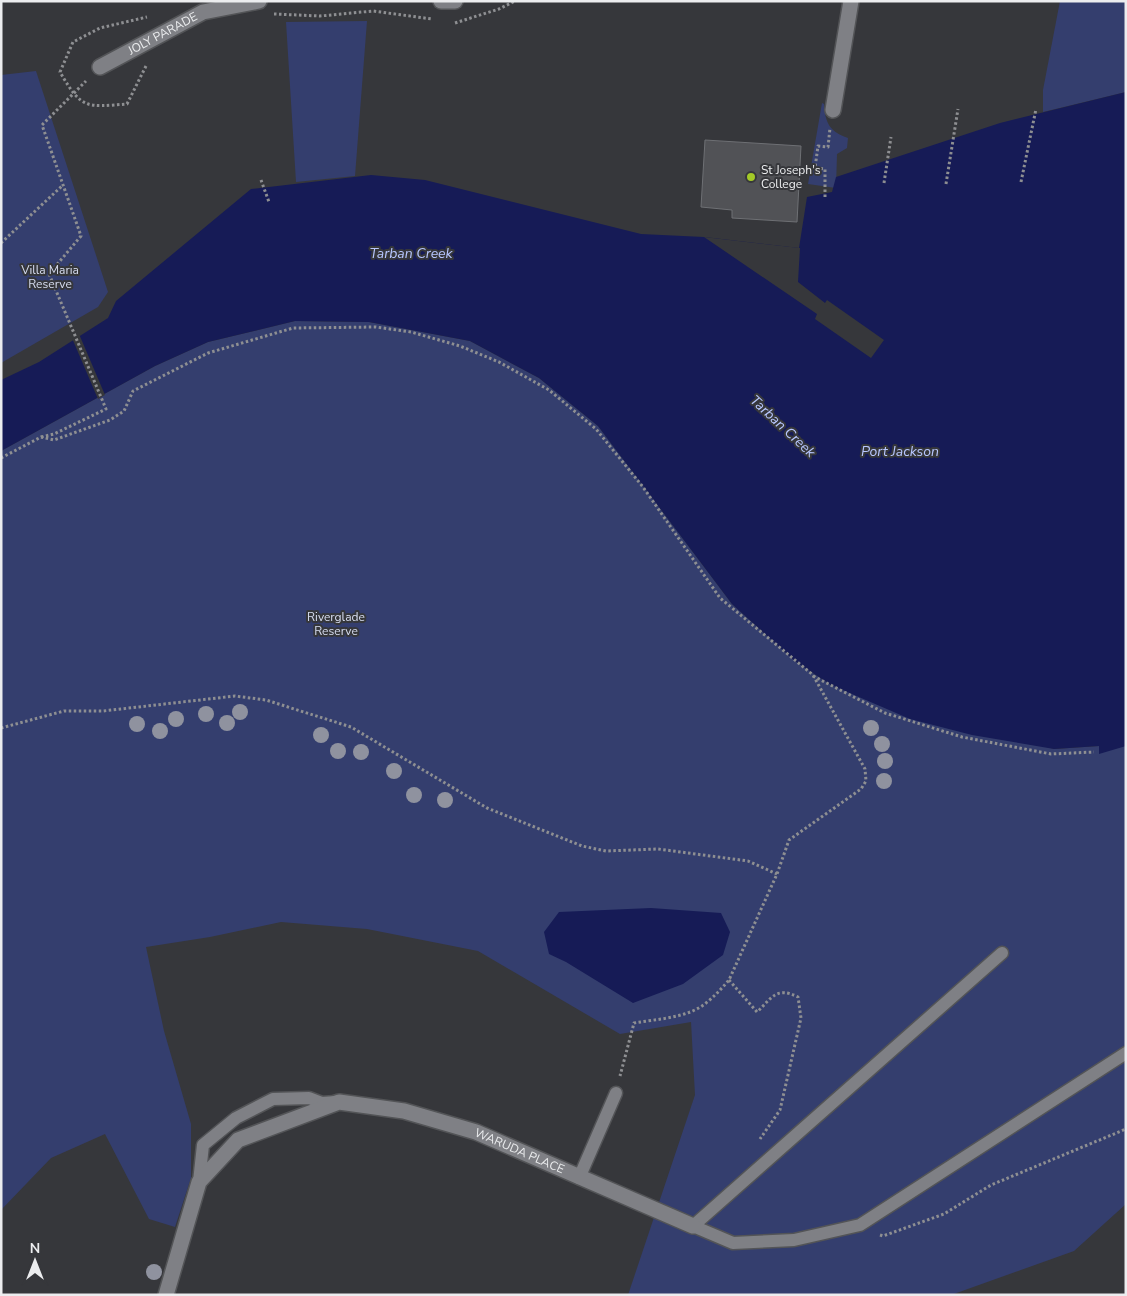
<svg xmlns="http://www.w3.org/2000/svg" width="1127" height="1296" font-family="'Nunito Sans',sans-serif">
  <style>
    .green { fill: #343e6e }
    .water { fill: #161b56 }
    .pier { fill: #36373b }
    .building { fill: #515256; stroke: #6e7074 }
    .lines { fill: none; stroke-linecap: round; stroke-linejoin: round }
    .service-casing { stroke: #535457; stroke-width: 15 }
    .minor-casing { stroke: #535457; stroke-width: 18 }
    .path { stroke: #8e8f92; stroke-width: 3; stroke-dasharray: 2.5 2.5; stroke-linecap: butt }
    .service { stroke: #7f8085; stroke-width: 12 }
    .minor { stroke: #7f8085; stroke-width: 15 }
    .tree { fill: #8f929f }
    .poi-dot { fill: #a3c927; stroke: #36373b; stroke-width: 2 }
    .labels { text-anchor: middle; stroke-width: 4; stroke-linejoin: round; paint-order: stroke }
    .street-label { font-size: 12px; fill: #ecedef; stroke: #36373b }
    .poi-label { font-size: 12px; fill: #ecedef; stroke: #36373b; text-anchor: start }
    .park-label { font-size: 12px; fill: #d7ddf0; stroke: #36373b }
    .water-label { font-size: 14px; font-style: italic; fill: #b8c7ff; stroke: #36373b }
  </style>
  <rect width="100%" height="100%" fill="#36373b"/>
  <g class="green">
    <path d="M1060,1H1126V92L1043,112V90Z"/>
    <path d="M367,21L355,176L296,182L286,22Z"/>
    <path d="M36,71L108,292L98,307L1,363V75Z"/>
    <path d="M822,103L824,104C825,123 830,132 848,138L847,148L837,154L836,188L808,184Z"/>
    <path d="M295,321L369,322L470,341L539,378L598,426L732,604L795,661L831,685L1054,749L1099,746V752L1126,745V1204L1074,1251L951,1295H628L695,1095L691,1022L620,1034L478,951L367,929L281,922L210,937L146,947L164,1031L191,1124V1178L175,1227L149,1219L105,1134L51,1158L1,1210V451L155,366L208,342Z"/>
  </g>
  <g class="water">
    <path d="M1126,92V746L1099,754V746L1054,749L972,735L910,719L831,685L795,661L732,604L598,426L539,378L470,341L369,322L295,321L208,342L155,366L1,451V380L39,362L108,318L116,301L251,189L371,175L425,180L641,234L704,237L799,248L807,197L832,192L836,177L1000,123Z"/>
    <path d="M651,908L721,913L730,932L723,955L683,984L633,1003L566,962L549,954L544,932L559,912Z"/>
  </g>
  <g class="pier">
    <path d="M704,237L800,248L798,282L825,303L827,300L884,340L871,358L815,319L817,314Z"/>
    <path d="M79,334L105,395L98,399L72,338Z"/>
  </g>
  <path class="building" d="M705,140L801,146L797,222L732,218V210L701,207Z"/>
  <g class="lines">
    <defs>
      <g id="service">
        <path d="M1002,953L693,1226L733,1243L794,1240L860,1225L1126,1053"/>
        <path d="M579,1178L616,1093"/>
        <path d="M199,1182L203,1145L236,1118L273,1099L309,1098L322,1103L336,1102"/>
      </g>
      <g id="minor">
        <path d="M441,1H455"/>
        <path id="s1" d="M100,67L203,12L259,1"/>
        <path d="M833,110L851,1"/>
        <path id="s2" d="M166,1295L199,1182L238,1140L339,1102L404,1111L476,1132L693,1226"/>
      </g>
    </defs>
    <use href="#service" class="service-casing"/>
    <use href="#minor" class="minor-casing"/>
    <g class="path">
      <path d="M274,14L320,16L373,11L432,19"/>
      <path d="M455,23L499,9L515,1"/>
      <path d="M146,66L127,104C86,107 82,110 60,72L73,42L100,28L147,17"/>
      <path d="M261,180L269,202"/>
      <path d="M1021,182L1036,109"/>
      <path d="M884,183L891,137"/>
      <path d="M946,184L958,109"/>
      <path d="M825,197V169L815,168L818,146L828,147L830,128"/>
      <path d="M1,243L63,185"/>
      <path d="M41,437L54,434L106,409L49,274L81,236L42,125L86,81"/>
      <path d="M1,458L41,437L54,440L110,420L124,411L133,391L208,353L293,328L376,327L411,332L460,346L499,362L549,390L596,429L643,487L720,598L813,675L865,769L866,781L861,789L789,840L777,874L729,980C722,988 715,996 706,1003C688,1018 657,1019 634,1023L620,1076"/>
      <path d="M813,676L885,713L962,737L1051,754L1094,752"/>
      <path d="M1,728L64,711H103L235,696L266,700L351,727L487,808L582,846L606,851L658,849L748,861L777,874"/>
      <path d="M729,980L757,1012C772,998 776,986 798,997L801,1018L780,1110L760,1139"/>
      <path d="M880,1235L883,1236L944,1214L991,1185L1126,1129"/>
    </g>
    <use href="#service" class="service"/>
    <use href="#minor" class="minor"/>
  </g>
  <g class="tree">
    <circle cx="240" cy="712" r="8"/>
    <circle cx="206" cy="714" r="8"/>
    <circle cx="176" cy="719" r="8"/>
    <circle cx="227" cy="723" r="8"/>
    <circle cx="137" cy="724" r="8"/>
    <circle cx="871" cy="728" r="8"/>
    <circle cx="160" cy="731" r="8"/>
    <circle cx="321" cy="735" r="8"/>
    <circle cx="882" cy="744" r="8"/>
    <circle cx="338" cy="751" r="8"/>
    <circle cx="361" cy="752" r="8"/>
    <circle cx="885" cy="761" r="8"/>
    <circle cx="394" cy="771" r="8"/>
    <circle cx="884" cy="781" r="8"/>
    <circle cx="414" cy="795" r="8"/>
    <circle cx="445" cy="800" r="8"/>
    <circle cx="154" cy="1272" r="8"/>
  </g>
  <circle class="poi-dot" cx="751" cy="177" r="5"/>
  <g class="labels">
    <g class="street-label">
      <text dy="4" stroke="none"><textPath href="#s1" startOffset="71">JOLY PARADE</textPath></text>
      <text dy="4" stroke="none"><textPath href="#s2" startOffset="471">WARUDA PLACE</textPath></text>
    </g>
    <g class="poi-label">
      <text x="761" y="174">St Joseph's<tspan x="761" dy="14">College</tspan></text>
    </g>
    <g class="park-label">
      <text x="50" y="274">Villa Maria<tspan x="50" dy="14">Reserve</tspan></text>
      <text x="336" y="621">Riverglade<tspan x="336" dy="14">Reserve</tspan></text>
    </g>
    <g class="water-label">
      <text x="411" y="258">Tarban Creek</text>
      <text transform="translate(783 426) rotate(43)" y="5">Tarban Creek</text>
      <text x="900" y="456">Port Jackson</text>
    </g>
  </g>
  <rect width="1127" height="1296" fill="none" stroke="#ecedef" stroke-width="5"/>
  <g transform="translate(35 1261)" stroke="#36373b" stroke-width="4" paint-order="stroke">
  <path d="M0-4L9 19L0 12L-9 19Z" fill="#ecedef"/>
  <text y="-8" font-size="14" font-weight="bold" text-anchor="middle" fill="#ecedef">N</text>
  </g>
</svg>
